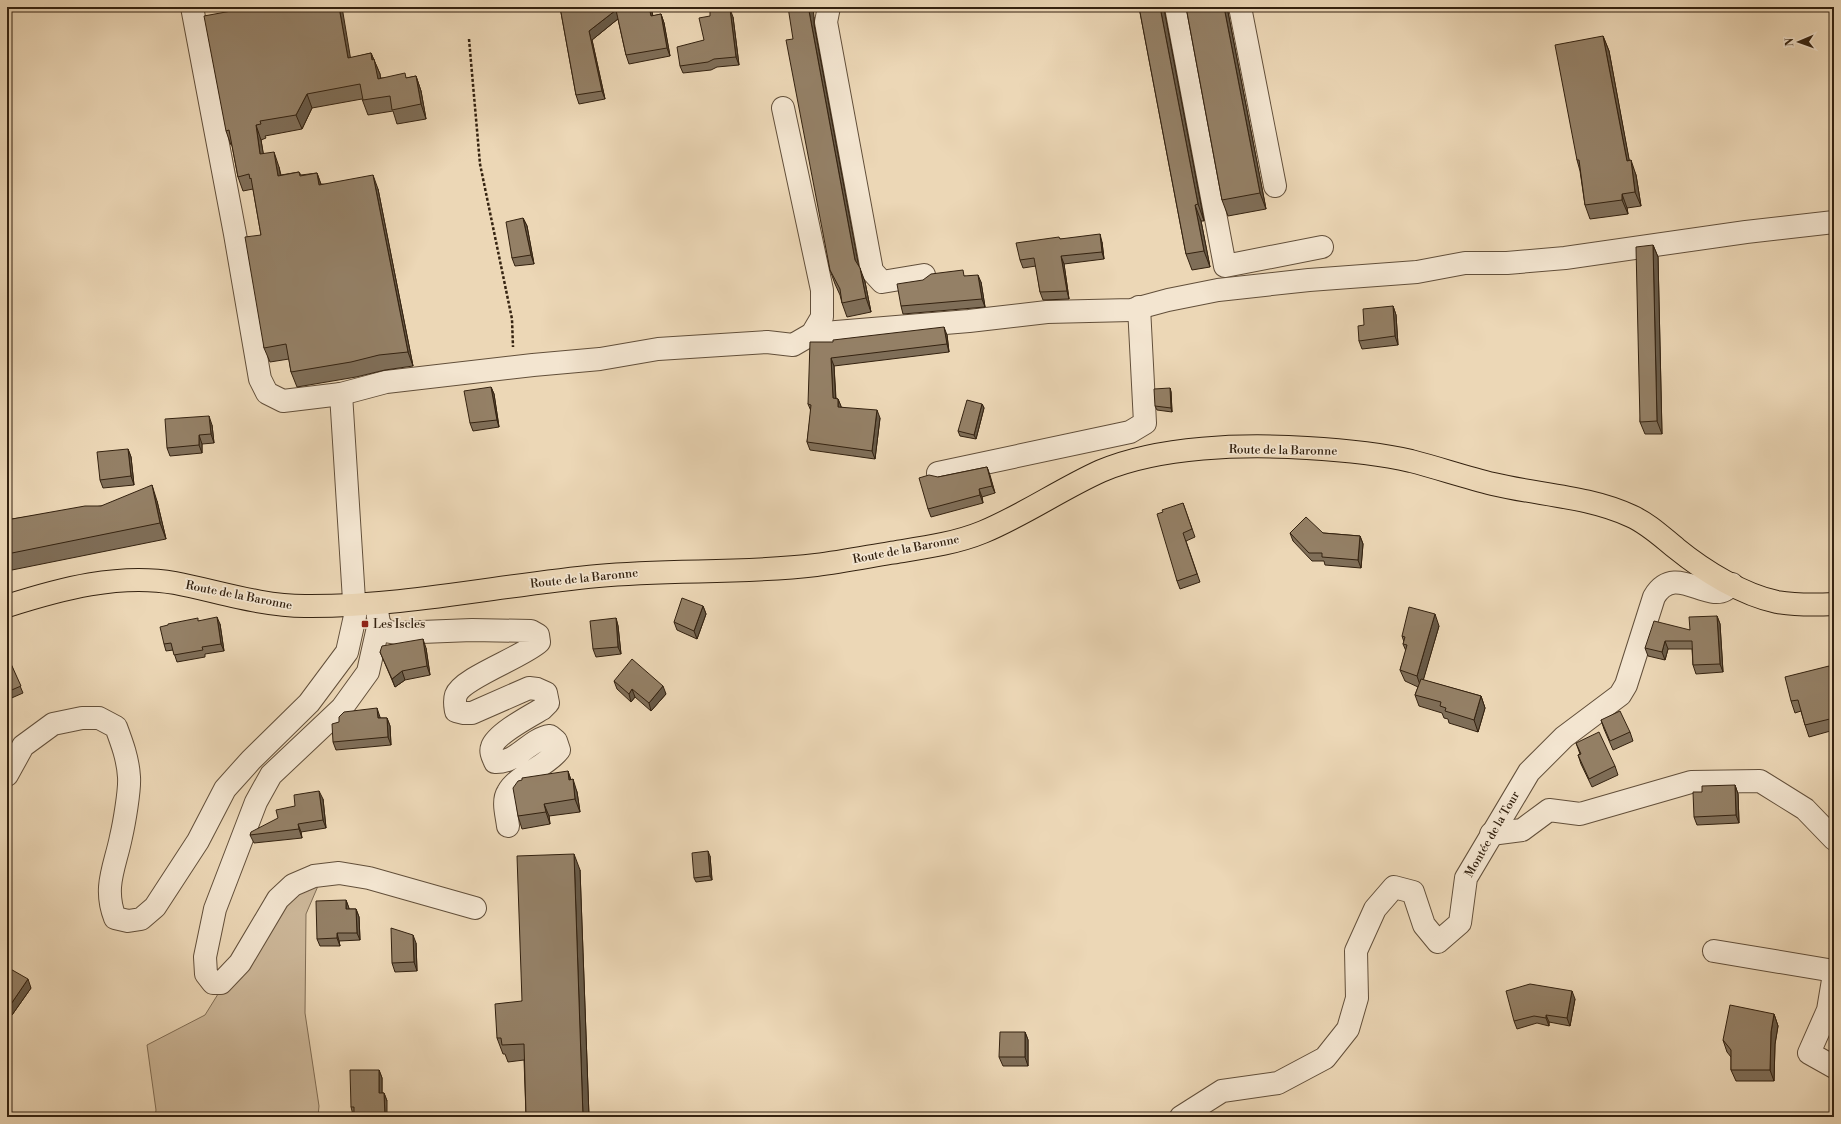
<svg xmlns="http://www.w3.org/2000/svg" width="1841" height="1124" font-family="'Libre Bodoni',serif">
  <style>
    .green { fill: #cdb89a; stroke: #806d55 }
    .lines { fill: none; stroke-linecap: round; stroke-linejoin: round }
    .minor-casing { stroke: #624f3a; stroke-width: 24 }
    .major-casing { stroke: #342210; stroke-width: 24 }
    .path { stroke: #342210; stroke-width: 2.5; stroke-dasharray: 3 2; stroke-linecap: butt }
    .minor { stroke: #f3e5d0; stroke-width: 22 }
    .major { stroke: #ecd7b6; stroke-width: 22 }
    .wall { fill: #7f6e58; stroke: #342210 }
    .shaded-wall { fill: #685a47; stroke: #342210 }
    .building { fill: #948066; stroke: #342210 }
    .poi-dot { fill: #8f2418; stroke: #f3e5d0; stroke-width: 1.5 }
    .labels { text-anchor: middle; stroke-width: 3.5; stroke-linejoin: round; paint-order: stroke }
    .street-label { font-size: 12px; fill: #342210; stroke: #f3e5d0 }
    .poi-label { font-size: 12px; fill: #342210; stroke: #f3e5d0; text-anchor: start }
  </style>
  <rect width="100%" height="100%" fill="#ecd7b6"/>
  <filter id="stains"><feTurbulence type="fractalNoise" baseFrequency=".005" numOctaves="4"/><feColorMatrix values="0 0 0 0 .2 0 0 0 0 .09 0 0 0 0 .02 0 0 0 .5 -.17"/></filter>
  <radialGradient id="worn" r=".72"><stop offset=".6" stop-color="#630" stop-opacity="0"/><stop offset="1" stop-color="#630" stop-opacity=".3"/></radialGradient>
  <path class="green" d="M321,879L306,914L305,1013L319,1106L318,1117H155L156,1110L147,1045L205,1015L251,941L283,895Z"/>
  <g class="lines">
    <defs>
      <g id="minor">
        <path d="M192,7L235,234L260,379L267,393L283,401L341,394L386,382L533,365L600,359L658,349L767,342L793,345L812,334L822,317V290L783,108"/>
        <path d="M829,7L826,22L872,271L882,282L924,275"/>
        <path d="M1176,7L1225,266L1322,247"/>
        <path d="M1240,7L1275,186"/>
        <path d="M812,334L969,321L1047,312L1131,310L1168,300L1218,290L1309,280L1417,272L1465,263H1507L1565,258L1746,232L1834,222"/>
        <path d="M938,473L1130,432L1145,423L1139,307"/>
        <path d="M377,611L379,623L385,631L396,633L472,630L531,631L538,635L539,642C523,657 462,678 456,695C454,701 455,705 456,711L464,713H472L529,688L537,689L546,693L548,703L542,709C530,716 496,734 492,747C490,752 493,757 495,762C518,763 529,739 550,736L556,741L559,750C546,767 516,776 508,792C502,801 507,816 508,826"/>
        <path d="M379,623L368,672L342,708L271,775L256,802L215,909L205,957L206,974L213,983H221L240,963L278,899L293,885L314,876L339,873L369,878L475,908"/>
        <path d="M7,775L23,746L53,724L82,718H99L116,727C122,743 128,759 129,777C130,790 124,824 121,837C115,867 103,887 115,918L128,921L141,919L155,907L198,841L225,789L251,760L309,703L347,652L355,616L341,394"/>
        <path d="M1491,834L1522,830L1549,810L1580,814L1691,782L1760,781L1805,809L1834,839"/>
        <path d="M1714,951L1834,971"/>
        <path d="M1834,974L1828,1010L1809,1053L1834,1067"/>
        <path d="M1181,1117L1222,1091L1278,1083L1325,1058L1348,1029L1357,998L1356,951L1375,909L1394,887L1413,892L1424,925L1438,942L1460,923L1466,878L1529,772L1564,737L1620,695L1626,685L1654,597C1674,563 1705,601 1725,590C1727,589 1730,586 1732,584"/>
      </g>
      <path id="major" d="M7,606C60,589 119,573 175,583C217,591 261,606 305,606C404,607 500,585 598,576C670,569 743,574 816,565C841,562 866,557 890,553C921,548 954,544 983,532C1024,515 1061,489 1101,471C1160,446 1244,444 1307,448C1341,450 1377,453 1411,461C1438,468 1465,477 1493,484C1538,495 1588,496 1631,516C1649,524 1662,537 1677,549C1704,571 1743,595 1777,602C1795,605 1816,605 1834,604"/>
    </defs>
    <use href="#minor" class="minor-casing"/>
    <use href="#major" class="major-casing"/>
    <path class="path" d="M469,39L480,164L512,319L513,347"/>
    <use href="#minor" class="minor"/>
    <use href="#major" class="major"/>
  </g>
  <g class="wall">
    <path d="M560,7H651L653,16L661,14L664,23L670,56L629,64L626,55L618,19L592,40L605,99L579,104L576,95Z"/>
    <path d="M1139,7H1164V9L1204,221H1201L1210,267L1192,270L1186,254Z"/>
    <path d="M1186,7H1227L1266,209L1228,216L1222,200Z"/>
    <path d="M733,17L739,65L717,67L711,70L683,73L680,66L704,40Z"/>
    <path d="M814,17V24L858,265L865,282L871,312L847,317L842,303L840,295L835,284L830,270L793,39Z"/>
    <path d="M1603,36L1609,51L1629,160L1636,175L1641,206L1627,208L1628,214L1590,219L1585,205L1580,171L1577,160Z"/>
    <path d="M371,53L380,74V78H407L416,76L421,91L426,119L397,124L393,111L368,115L362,99L312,108L302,129L265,136L266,138L261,140L263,153L279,167L281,175L299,172L301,175L317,173L321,184L378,189L413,366L385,370L356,377L297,387L291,372L289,359L270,362L264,348L261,235L253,189L243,191L238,177L232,145H231L226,131L351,58Z"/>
    <path d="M523,218L527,226L534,264L515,266L512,258Z"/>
    <path d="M1060,239L1102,242L1104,259L1064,264L1069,299L1043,300L1040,292L1036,266L1023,268L1020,260Z"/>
    <path d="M1653,245L1658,257L1662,434H1645L1640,422Z"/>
    <path d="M965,276L981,282L985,307L903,314L901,306Z"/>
    <path d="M1393,306L1396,315L1398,345L1362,349L1359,341L1364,325Z"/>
    <path d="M947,335L949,352L834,366L836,398L838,399L841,407L880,418L875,459L810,450L807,442L811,411L808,404L833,342Z"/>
    <path d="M491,387L494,394L499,427L473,431L470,423Z"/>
    <path d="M1170,388L1171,392L1172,412L1157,410L1155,406Z"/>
    <path d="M982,404L984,408L976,439L960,436L958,431Z"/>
    <path d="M212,425L214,443L202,444V453L170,456L167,448Z"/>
    <path d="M128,449L131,457L134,485L103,488L100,480Z"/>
    <path d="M987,467L995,493L982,497L983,503L931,517L928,509L938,477Z"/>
    <path d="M157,501L166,539L7,571V517L12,519L101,506Z"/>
    <path d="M1183,503L1195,537L1186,541L1200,582L1180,589L1177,581Z"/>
    <path d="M1290,533H1323L1360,536L1363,544L1361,568L1325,565L1324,561H1312L1293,541Z"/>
    <path d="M703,606L706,614L697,639L677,630L674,622Z"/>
    <path d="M1717,616L1720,624L1723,672L1696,674L1693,665L1692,649H1668L1665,660L1648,656L1645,648L1690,630Z"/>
    <path d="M616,618L618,626L621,654L596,657L593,649Z"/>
    <path d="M199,621L220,624L224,651L205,654V657L177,662L173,650L166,651L164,644Z"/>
    <path d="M1439,626L1423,680L1481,696L1485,708L1478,732L1449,723L1448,719L1444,718L1442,713L1419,706L1415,695L1418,687L1405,681L1400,670L1406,651L1403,644L1404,642L1402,636Z"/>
    <path d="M426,648L430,675L405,680L395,687L380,652Z"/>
    <path d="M7,655L23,693L7,700Z"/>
    <path d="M1829,666L1834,681V730L1809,737L1805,725L1801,711L1795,713L1791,701Z"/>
    <path d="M614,681L666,694L651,711L635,697L631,702L617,689Z"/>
    <path d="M380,717V718H387L390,726L391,745L336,750L333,742Z"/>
    <path d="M1601,720L1630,732L1633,741L1613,750L1604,729Z"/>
    <path d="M1576,743L1615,766L1618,775L1592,787L1581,764L1578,755L1580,754Z"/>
    <path d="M568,771L571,780L577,792L580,812L549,816L550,824L522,829L518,816Z"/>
    <path d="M1735,785L1738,794L1739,823L1697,825L1694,817Z"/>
    <path d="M323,799L326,828L301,832L302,838L254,843L250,835Z"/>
    <path d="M710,856L712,880L696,882L694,878Z"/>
    <path d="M580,870L589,1117H527L526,1115L524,1060L508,1062L505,1054H503L497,1038L522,1001Z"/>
    <path d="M346,900L349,909H356L359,917L360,940L339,941L340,946H320L317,939Z"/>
    <path d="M416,943L417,971L395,972L392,963Z"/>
    <path d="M7,967L31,988L12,1015L7,1012Z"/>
    <path d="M1575,999L1570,1026L1549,1022V1026L1537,1023L1517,1029L1514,1021Z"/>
    <path d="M1774,1014L1778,1026L1775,1044L1774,1081H1736L1731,1070V1057L1727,1052L1723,1040Z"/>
    <path d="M1025,1032L1028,1040V1066H1003L999,1057Z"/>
    <path d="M379,1070L382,1078V1093H384L387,1101L353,1115L351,1107Z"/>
  </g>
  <g class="shaded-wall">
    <path d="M339,7H342L353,73L348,58Z"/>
    <path d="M649,7H651L654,24L651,16Z"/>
    <path d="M809,7H813L814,17V24L860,273L855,260L809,11Z"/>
    <path d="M1160,7H1164V9L1204,221L1198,204Z"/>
    <path d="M1224,7H1227L1266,209L1260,193Z"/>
    <path d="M730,9L733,17L739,65L736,57Z"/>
    <path d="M616,10L619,18L592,40L605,99L602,91L589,31Z"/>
    <path d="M661,14L664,23L670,56L667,48Z"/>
    <path d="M1603,36L1609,51L1632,175L1627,161Z"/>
    <path d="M371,53L380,74L383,93L378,79L372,60Z"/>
    <path d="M416,76L421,91L426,119L421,104Z"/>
    <path d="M307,94L312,108L302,129L296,115Z"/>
    <path d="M256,125L261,140L266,169L260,154Z"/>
    <path d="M274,152L279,167L283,191L278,176Z"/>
    <path d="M1631,160L1636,175L1641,206L1635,192Z"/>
    <path d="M317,173L322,188L319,185Z"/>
    <path d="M373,175L378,189L413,366L408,352Z"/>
    <path d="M1622,194L1627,208L1628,214L1622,200Z"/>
    <path d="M1195,205L1201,221L1210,267L1204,251Z"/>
    <path d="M523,218L527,226L534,264L531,255Z"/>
    <path d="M1100,234L1102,242L1104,259L1102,252Z"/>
    <path d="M1653,245L1658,257L1662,434L1657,421Z"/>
    <path d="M1061,256L1064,264L1069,299L1067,291Z"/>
    <path d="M860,268L865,282L871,312L866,298Z"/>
    <path d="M978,275L981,282L985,307L982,299Z"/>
    <path d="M1393,306L1396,315L1398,345L1395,336Z"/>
    <path d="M944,327L947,335L949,352L947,344Z"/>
    <path d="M831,358L834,366L836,406L833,398Z"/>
    <path d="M491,387L494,394L499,427L497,420Z"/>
    <path d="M1170,388L1171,392L1172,412L1171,408Z"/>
    <path d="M838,399L841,406L840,415L838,407Z"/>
    <path d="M982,404L984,408L976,439L974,435Z"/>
    <path d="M877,410L880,418L875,459L872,451Z"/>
    <path d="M209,416L212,425L214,443L211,434Z"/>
    <path d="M199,435L202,444V453L199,445Z"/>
    <path d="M128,449L131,457L134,485L131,476Z"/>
    <path d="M987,467L990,475L995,493L992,486Z"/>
    <path d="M152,485L157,501L166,539L160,523Z"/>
    <path d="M979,489L982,497L983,503L980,495Z"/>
    <path d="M1360,536L1363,544L1361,568L1358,560Z"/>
    <path d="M703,606L706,614L697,639L694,631Z"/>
    <path d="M1435,614L1439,626L1421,688L1417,676Z"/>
    <path d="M1717,616L1720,624L1723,672L1720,664Z"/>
    <path d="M217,617L220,624L224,651L221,644Z"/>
    <path d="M616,618L618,626L621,654L618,647Z"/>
    <path d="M423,639L426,648L430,675L427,666Z"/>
    <path d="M1665,641L1668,649L1665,660L1662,652Z"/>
    <path d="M1829,666L1833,677L1834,681V685Z"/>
    <path d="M402,671L405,680L395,687L392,679Z"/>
    <path d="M663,686L666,694L651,711L649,703Z"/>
    <path d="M632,689L635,697L631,702L629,694Z"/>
    <path d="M1481,696L1485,708L1478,732L1474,720Z"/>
    <path d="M377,708L380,717L381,726L378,718Z"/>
    <path d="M387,718L390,726L391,745L388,737Z"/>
    <path d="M568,771L572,784L569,780Z"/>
    <path d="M573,779L577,792L580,812L575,799Z"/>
    <path d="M1735,785L1738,794L1739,823L1736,815Z"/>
    <path d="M319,791L323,799L326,828L323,820Z"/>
    <path d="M544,804L549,816L550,824L546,812Z"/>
    <path d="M298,824L301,832L302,838L299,829Z"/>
    <path d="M708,851L710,856L712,880L710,876Z"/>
    <path d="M574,854L580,870L589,1117H583Z"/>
    <path d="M346,900L349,908V917L346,909Z"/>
    <path d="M356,909L359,917L360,940L357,933Z"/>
    <path d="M337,933L339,941L340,946L337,938Z"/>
    <path d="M413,935L416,943L417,971L414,962Z"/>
    <path d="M28,979L31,988L12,1015L9,1007Z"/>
    <path d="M1572,991L1575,999L1570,1026L1567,1018Z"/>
    <path d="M1774,1014L1778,1026L1775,1044L1774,1081L1770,1070L1771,1032Z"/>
    <path d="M1546,1015L1549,1022V1026L1546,1018Z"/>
    <path d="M1025,1032L1028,1040V1066L1025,1057Z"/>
    <path d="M379,1070L382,1078V1101L379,1093Z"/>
    <path d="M384,1093L387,1101V1117H385Z"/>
  </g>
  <g class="building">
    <path d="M253,7H339L348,58L371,53L372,60L374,59L378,79L405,73L406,78L416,76L421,104L392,110L390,96L363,100L360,84L307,94L296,115L260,121L261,124L256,125L260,154L274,152L278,176L299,172L300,176L317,173L319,185L373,175L408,352L379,355L351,362L291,372L286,344L264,348L245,237L261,235L251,178L250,179L249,174L238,177L229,130L226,131L204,16Z"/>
    <path d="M560,7H649L651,16L661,14L667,48L626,55L616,10L589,31L602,91L576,95Z"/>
    <path d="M788,7H809V11L855,260L860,268L866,298L842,303L840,289L830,270L786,40L793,39Z"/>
    <path d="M1139,7H1160L1198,204L1195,205L1204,251L1186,254Z"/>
    <path d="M1186,7H1224L1260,193L1222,200Z"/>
    <path d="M730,9L736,57L714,59L708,62L680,66L677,47L704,40L699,18L710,16V11Z"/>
    <path d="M1603,36L1627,161L1631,160L1635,192L1622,194V200L1585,205L1579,160H1577L1555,45Z"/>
    <path d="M523,218L531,255L512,258L506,222Z"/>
    <path d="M1100,234L1102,252L1061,256L1067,291L1040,292L1034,258L1020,260L1016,243L1059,237L1060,239Z"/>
    <path d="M1653,245L1657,421L1640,422L1636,247Z"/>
    <path d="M963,270L964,276L978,275L982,299L901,306L897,284L923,280L931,274Z"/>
    <path d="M1393,306L1395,336L1359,341L1358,326L1364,325L1363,309Z"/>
    <path d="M944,327L947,344L831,358L833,398L838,399V407L877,410L872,451L807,442L811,405L808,404L810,342H833V340Z"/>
    <path d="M491,387L497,420L470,423L464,391Z"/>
    <path d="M1170,388L1171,408L1155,406L1154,389Z"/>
    <path d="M967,400L982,404L974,435L958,431Z"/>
    <path d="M209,416L211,434L199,435V445L167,448L165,419Z"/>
    <path d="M128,449L131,476L100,480L97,452Z"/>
    <path d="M987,467L992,486L979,489L980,495L928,509L919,478L929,475L938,477Z"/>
    <path d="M152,485L160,523L7,554V517L12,519L85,506H101Z"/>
    <path d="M1183,503L1192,529L1183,533L1197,574L1177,581L1157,514L1163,512L1162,510Z"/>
    <path d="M1306,517L1323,533L1360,536L1358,560L1322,557V553H1309L1290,533Z"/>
    <path d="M682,598L703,606L694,631L674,622Z"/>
    <path d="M1409,607L1435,614L1417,676L1400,670L1407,645L1403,644L1405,637L1402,636Z"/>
    <path d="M1717,616L1720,664L1693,665L1692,641H1665L1662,652L1645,648L1654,621L1690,630L1689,617Z"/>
    <path d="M217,617L221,644L202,647L203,650L174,655L171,643L164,644L160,627L168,625V624L198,618V621Z"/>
    <path d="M616,618L618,647L593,649L590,621Z"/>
    <path d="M423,639L427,666L402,671L392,679L380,652L382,646Z"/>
    <path d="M7,655L21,686L7,692Z"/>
    <path d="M632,659L663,686L649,703L632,689L629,694L614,681Z"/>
    <path d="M1829,666L1834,685V718L1805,725L1798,700L1791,701L1785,677Z"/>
    <path d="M1421,679L1481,696L1474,720L1445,711L1446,708L1440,706L1441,702L1415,695Z"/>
    <path d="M377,708L378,718H387L388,737L333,742L332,724L339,722V717L344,712Z"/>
    <path d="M1620,711L1630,732L1610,741L1601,720Z"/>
    <path d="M1599,732L1615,766L1589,779L1578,755L1581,754L1576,743Z"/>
    <path d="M568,771L569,780L573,779L575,799L544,804L546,812L518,816L513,788L518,781L522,780V778Z"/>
    <path d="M1735,785L1736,815L1694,817L1693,792H1702V786Z"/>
    <path d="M319,791L323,820L298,824L299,829L250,835L251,832L278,818L276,810L295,806L294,795Z"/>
    <path d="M708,851L710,876L694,878L692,853Z"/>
    <path d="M574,854L583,1117H528L526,1115L524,1044L502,1045L501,1038H497L495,1004L522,1001L517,856Z"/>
    <path d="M346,900V909H356L357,933H337V938L317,939L316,901Z"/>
    <path d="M391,928L413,935L414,962L392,963Z"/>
    <path d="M7,967L28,979L9,1007L7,1005Z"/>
    <path d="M1530,984L1572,991L1567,1018L1546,1015V1018L1534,1016L1514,1021L1506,991Z"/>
    <path d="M1730,1005L1774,1014L1771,1032L1770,1070H1731V1050L1723,1040Z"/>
    <path d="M1000,1032H1025V1057H999Z"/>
    <path d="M350,1070H379V1093H384L385,1117H354V1107H351Z"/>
  </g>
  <rect class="poi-dot" x="361" y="620" width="8" height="8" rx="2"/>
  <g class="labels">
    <g class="street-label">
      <text transform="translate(1283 450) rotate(1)" y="4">Route de la Baronne</text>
      <text transform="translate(906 549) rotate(-11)" y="4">Route de la Baronne</text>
      <text transform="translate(584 578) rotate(-6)" y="4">Route de la Baronne</text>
      <text transform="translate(239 595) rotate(11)" y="4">Route de la Baronne</text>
      <text transform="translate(1492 834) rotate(-60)" y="4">Montée de la Tour</text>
    </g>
    <g class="poi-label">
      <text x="373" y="628">Les Iscles</text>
    </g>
  </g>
  <rect width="1841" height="1124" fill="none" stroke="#ecd7b6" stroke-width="24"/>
  <rect x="8" y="8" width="1825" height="1108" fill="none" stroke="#342210" stroke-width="2"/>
  <rect x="12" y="12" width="1817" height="1100" fill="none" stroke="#342210"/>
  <g transform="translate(1799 42) rotate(268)" stroke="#f3e5d0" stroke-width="3" paint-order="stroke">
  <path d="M0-3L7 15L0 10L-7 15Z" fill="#342210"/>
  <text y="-6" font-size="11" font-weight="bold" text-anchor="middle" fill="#342210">N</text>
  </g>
  <rect width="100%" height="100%" filter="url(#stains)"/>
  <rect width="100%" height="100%" fill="url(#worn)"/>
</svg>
